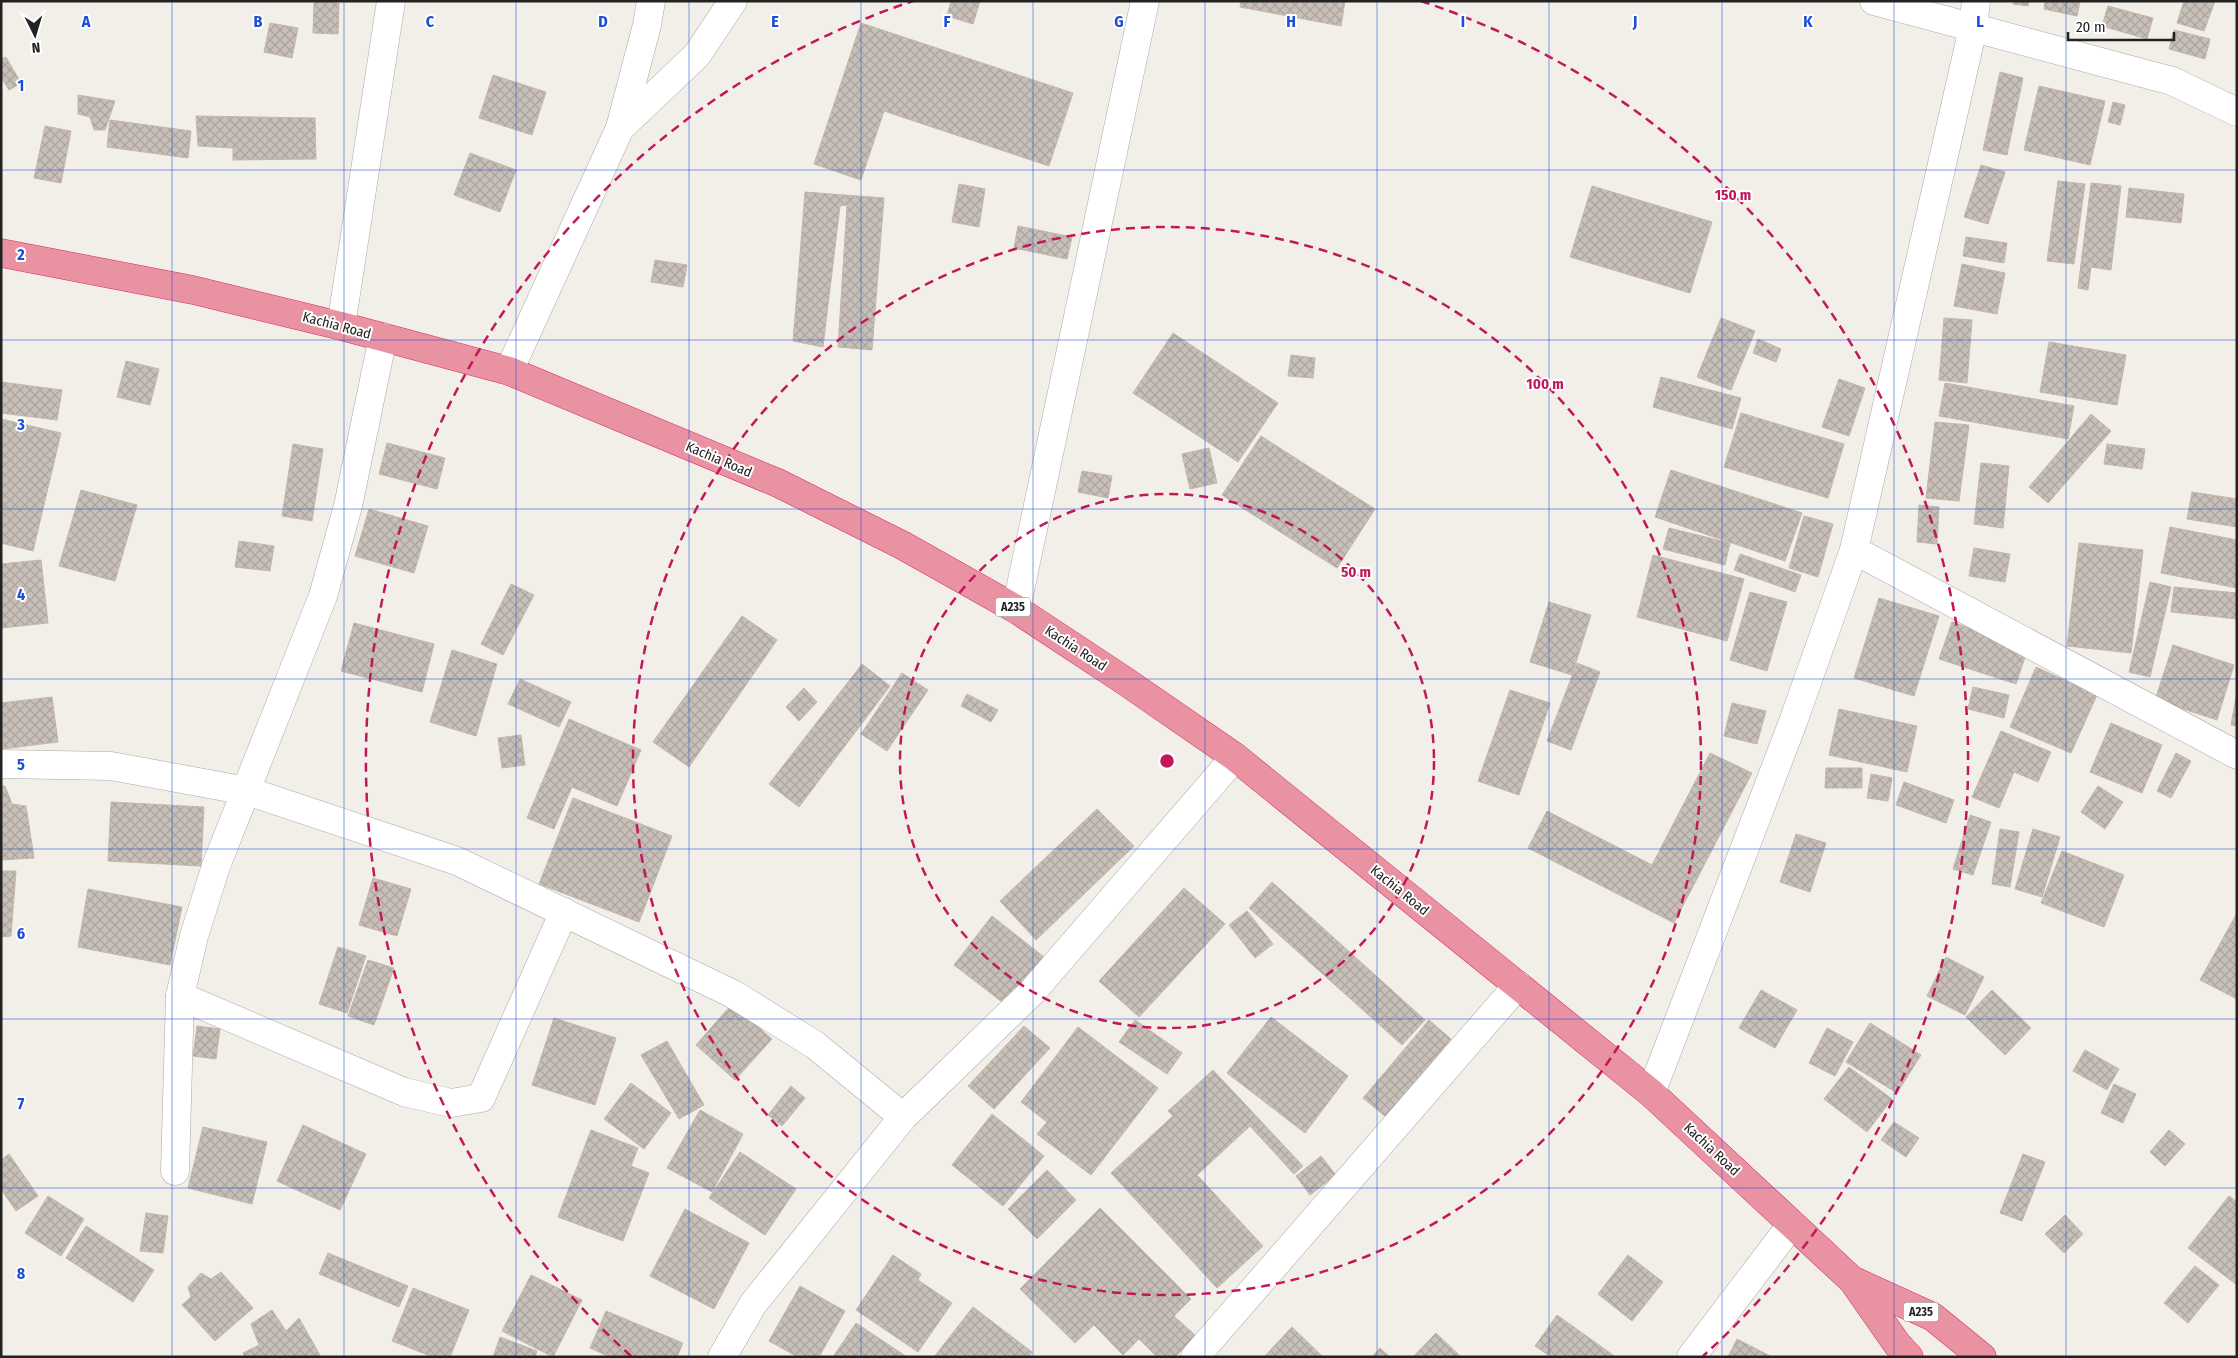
<svg xmlns="http://www.w3.org/2000/svg" width="2238" height="1358" font-family="'Fira Sans Condensed',sans-serif">
  <style>
    .building { fill: url(#building-cross-hatch); stroke: #c4b6ab }
    .lines { fill: none; stroke-linecap: round; stroke-linejoin: round }
    .minor-casing { stroke: #a9a9a9; stroke-width: 29 }
    .highway-casing { stroke: #dc2a67; stroke-width: 29 }
    .minor { stroke: #fff; stroke-width: 28 }
    .highway { stroke: #e892a2; stroke-width: 28 }
    .grid { fill: none; stroke: #1d4ed8; stroke-width: 1; stroke-opacity: 0.55 }
    .ring { fill: none; stroke: #c2185b; stroke-width: 2.5; stroke-dasharray: 9 6 }
    .labels { text-anchor: middle; stroke-width: 4; stroke-linejoin: round; paint-order: stroke }
    .shield { fill: #fff; stroke: #646464; stroke-width: 1 }
    .shield-label { font-size: 12px; font-weight: bold; fill: #222 }
    .street-label { font-size: 14px; fill: #222; stroke: #fff }
    .grid-label { font-size: 16px; text-anchor: middle; font-weight: bold; fill: #1d4ed8; stroke: #fff; stroke-width: 4; stroke-linejoin: round; paint-order: stroke }
    .centre { fill: #c2185b; stroke: #fff; stroke-width: 2.5 }
    .ring-label { font-size: 15px; text-anchor: middle; font-weight: bold; fill: #c2185b; stroke: #fff; stroke-width: 4; stroke-linejoin: round; paint-order: stroke }
  </style>
  <defs>
    <pattern id="building-cross-hatch" width="8" height="8" patternUnits="userSpaceOnUse" patternTransform="scale(1.25)"><rect width="8" height="8" fill="#c7bfb8"/><path d="M0 0l8 8M0 8l8-8" fill="none" stroke="#aba49e"/></pattern>
  </defs>
  <rect width="100%" height="100%" fill="#f2efe9"/>
  <g class="building">
    <path d="M951,1H980L973,24L947,16Z"/>
    <path d="M1241,1H1345L1341,26L1240,7Z"/>
    <path d="M2014,1H2029L2028,6L2013,4Z"/>
    <path d="M2045,1H2080L2077,16L2044,9Z"/>
    <path d="M2184,1H2215L2204,31L2177,23Z"/>
    <path d="M314,2L339,3L338,34L313,33Z"/>
    <path d="M2108,6L2153,18L2147,39L2102,26Z"/>
    <path d="M270,23L298,28L292,58L264,52Z"/>
    <path d="M861,23L1073,93L1049,166L884,111L861,180L814,164Z"/>
    <path d="M2174,30L2210,39L2205,59L2169,49Z"/>
    <path d="M6,57L21,83L9,90L1,77V59Z"/>
    <path d="M2000,72L2023,78L2007,155L1983,150Z"/>
    <path d="M493,75L546,92L532,135L479,118Z"/>
    <path d="M2039,86L2105,101L2090,165L2024,150Z"/>
    <path d="M78,95L115,101L105,130H94L90,117L78,114Z"/>
    <path d="M2113,102L2125,105L2120,125L2108,122Z"/>
    <path d="M196,116L315,118L316,159L233,160V148L198,146Z"/>
    <path d="M110,120L191,131L188,158L107,147Z"/>
    <path d="M45,126L71,131L61,183L34,178Z"/>
    <path d="M470,153L516,170L500,212L454,195Z"/>
    <path d="M1981,165L2005,172L1988,224L1964,217Z"/>
    <path d="M2058,181L2085,184L2074,264L2047,261Z"/>
    <path d="M2091,183L2121,186L2111,270L2091,267L2088,290L2078,288Z"/>
    <path d="M959,184L985,189L979,227L952,222Z"/>
    <path d="M1592,186L1712,222L1690,293L1570,257Z"/>
    <path d="M2129,188L2184,194L2181,223L2126,217Z"/>
    <path d="M805,192L884,198L872,350L838,347L847,205L840,206L823,347L793,341Z"/>
    <path d="M1018,226L1072,237L1067,259L1014,248Z"/>
    <path d="M1966,237L2007,243L2004,263L1963,256Z"/>
    <path d="M655,260L687,265L683,287L651,282Z"/>
    <path d="M1962,264L2005,273L1997,314L1954,306Z"/>
    <path d="M1721,318L1755,331L1731,390L1697,377Z"/>
    <path d="M1944,318L1972,320L1967,383L1939,380Z"/>
    <path d="M1173,333L1278,403L1238,462L1133,393Z"/>
    <path d="M1758,339L1781,349L1776,362L1753,353Z"/>
    <path d="M2049,342L2126,355L2117,405L2040,392Z"/>
    <path d="M1291,355L1315,358L1313,378L1288,376Z"/>
    <path d="M126,361L159,369L150,405L117,397Z"/>
    <path d="M1661,377L1741,398L1732,429L1653,407Z"/>
    <path d="M1839,379L1865,388L1849,436L1822,427Z"/>
    <path d="M1,382L62,390L57,420L1,413Z"/>
    <path d="M1945,383L2074,406L2068,439L1939,416Z"/>
    <path d="M1741,413L1844,444L1828,498L1724,467Z"/>
    <path d="M2091,414L2111,431L2048,503L2029,487Z"/>
    <path d="M1,419L61,433L33,551L1,543Z"/>
    <path d="M1935,422L1969,425L1959,501L1926,498Z"/>
    <path d="M1261,436L1375,509L1337,568L1222,495Z"/>
    <path d="M387,443L445,458L437,489L379,474Z"/>
    <path d="M293,444L323,449L312,521L282,516Z"/>
    <path d="M2107,444L2145,449L2142,469L2104,464Z"/>
    <path d="M1209,448L1217,483L1190,489L1182,454Z"/>
    <path d="M1981,463L2009,466L2003,528L1974,524Z"/>
    <path d="M1671,470L1802,513L1785,561L1655,517Z"/>
    <path d="M1082,471L1112,476L1108,498L1078,492Z"/>
    <path d="M81,490L137,505L115,581L59,566Z"/>
    <path d="M2192,492L2237,499V527L2187,519Z"/>
    <path d="M1919,505L1939,507L1937,544L1917,542Z"/>
    <path d="M369,509L428,526L414,573L355,556Z"/>
    <path d="M1804,516L1833,524L1818,577L1789,568Z"/>
    <path d="M2170,527L2237,540V588L2161,573Z"/>
    <path d="M1669,528L1730,543L1725,565L1663,549Z"/>
    <path d="M239,541L274,546L270,571L235,567Z"/>
    <path d="M2079,543L2143,550L2131,653L2067,646Z"/>
    <path d="M1974,548L2010,554L2005,582L1969,576Z"/>
    <path d="M1740,554L1801,575L1795,592L1734,570Z"/>
    <path d="M1653,555L1744,579L1727,641L1637,617Z"/>
    <path d="M41,560L48,623L1,628V564Z"/>
    <path d="M2150,582L2171,587L2150,677L2129,672Z"/>
    <path d="M511,584L534,595L503,655L481,644Z"/>
    <path d="M2174,587L2237,593V619L2171,612Z"/>
    <path d="M1750,592L1787,602L1767,671L1730,660Z"/>
    <path d="M1879,598L1939,616L1914,696L1854,678Z"/>
    <path d="M1549,602L1591,615L1572,675L1530,662Z"/>
    <path d="M742,616L777,640L689,767L653,742Z"/>
    <path d="M1952,622L2028,648L2016,684L1939,659Z"/>
    <path d="M354,623L434,644L422,692L341,671Z"/>
    <path d="M2173,645L2234,665L2217,720L2155,700Z"/>
    <path d="M452,650L497,664L476,736L430,722Z"/>
    <path d="M1577,663L1600,672L1571,750L1547,741Z"/>
    <path d="M862,664L890,686L799,807L769,784Z"/>
    <path d="M2036,667L2097,695L2071,753L2010,727Z"/>
    <path d="M902,673L928,690L887,751L861,734Z"/>
    <path d="M520,679L571,702L559,727L508,704Z"/>
    <path d="M1973,687L2009,695L2004,718L1968,709Z"/>
    <path d="M804,688L817,702L799,721L786,707Z"/>
    <path d="M1510,690L1550,703L1519,795L1478,781Z"/>
    <path d="M2237,691V726L2231,725Z"/>
    <path d="M967,694L998,710L991,722L961,706Z"/>
    <path d="M52,697L58,742L2,749L1,703Z"/>
    <path d="M1732,703L1766,711L1757,744L1724,736Z"/>
    <path d="M1839,709L1917,726L1907,772L1829,755Z"/>
    <path d="M569,719L641,750L617,806L572,787L554,829L527,818Z"/>
    <path d="M2111,723L2162,745L2142,793L2090,772Z"/>
    <path d="M2001,731L2051,752L2038,782L2014,772L1999,808L1972,797Z"/>
    <path d="M521,735L525,765L502,768L498,738Z"/>
    <path d="M1710,753L1752,773L1674,923L1528,848L1547,811L1652,865Z"/>
    <path d="M2176,753L2191,761L2171,798L2157,791Z"/>
    <path d="M1826,768H1862V788H1825Z"/>
    <path d="M1871,774L1892,778L1888,801L1867,798Z"/>
    <path d="M1904,782L1954,800L1946,823L1896,805Z"/>
    <path d="M1,786H5L12,804L26,806L34,858L1,860Z"/>
    <path d="M2098,786L2123,802L2105,829L2081,812Z"/>
    <path d="M573,798L672,836L639,922L539,884Z"/>
    <path d="M111,802L204,807L201,866L108,861Z"/>
    <path d="M1097,809L1134,846L1036,940L1000,901Z"/>
    <path d="M1970,815L1991,822L1973,875L1953,869Z"/>
    <path d="M2000,829L2019,832L2010,887L1992,884Z"/>
    <path d="M2033,829L2060,837L2042,897L2015,889Z"/>
    <path d="M1796,834L1826,843L1810,892L1780,882Z"/>
    <path d="M2062,851L2124,875L2104,927L2041,903Z"/>
    <path d="M1,871H16L11,936L1,937Z"/>
    <path d="M373,878L411,889L397,936L359,925Z"/>
    <path d="M1272,882L1425,1020L1402,1045L1249,908Z"/>
    <path d="M1184,888L1225,924L1139,1017L1099,981Z"/>
    <path d="M88,889L182,907L170,965L78,947Z"/>
    <path d="M1247,911L1273,944L1255,958L1229,925Z"/>
    <path d="M2237,913V999L2200,980Z"/>
    <path d="M992,916L1044,957L1006,1005L954,965Z"/>
    <path d="M338,947L366,956L347,1013L319,1004Z"/>
    <path d="M1946,957L1984,977L1965,1015L1927,996Z"/>
    <path d="M368,960L394,968L374,1025L348,1016Z"/>
    <path d="M1761,990L1797,1010L1775,1048L1739,1028Z"/>
    <path d="M1992,990L2031,1028L2005,1055L1966,1017Z"/>
    <path d="M732,1004L772,1039L735,1080L696,1045Z"/>
    <path d="M1271,1017L1348,1076L1305,1133L1227,1073Z"/>
    <path d="M554,1018L616,1038L595,1105L532,1085Z"/>
    <path d="M1135,1020L1182,1053L1167,1074L1119,1042Z"/>
    <path d="M1429,1020L1451,1039L1386,1117L1363,1098Z"/>
    <path d="M1870,1023L1921,1055L1897,1093L1846,1062Z"/>
    <path d="M197,1026L220,1029L216,1059L193,1056Z"/>
    <path d="M1024,1026L1050,1048L994,1109L968,1086Z"/>
    <path d="M1078,1027L1158,1088L1091,1175L1037,1134L1047,1122L1021,1102Z"/>
    <path d="M1827,1028L1853,1042L1835,1076L1809,1063Z"/>
    <path d="M667,1041L704,1105L679,1119L641,1055Z"/>
    <path d="M2085,1050L2119,1069L2107,1090L2073,1071Z"/>
    <path d="M1849,1067L1892,1099L1867,1132L1824,1099Z"/>
    <path d="M1213,1070L1303,1166L1294,1174L1250,1126L1197,1175L1263,1246L1217,1288L1111,1173L1173,1116L1168,1111Z"/>
    <path d="M631,1083L671,1113L644,1149L604,1119Z"/>
    <path d="M2114,1084L2136,1094L2123,1123L2101,1113Z"/>
    <path d="M791,1086L805,1098L782,1126L768,1115Z"/>
    <path d="M700,1110L743,1134L712,1192L667,1168Z"/>
    <path d="M992,1114L1044,1156L1003,1206L952,1165Z"/>
    <path d="M1894,1122L1919,1138L1906,1157L1881,1140Z"/>
    <path d="M303,1125L366,1154L340,1210L277,1181Z"/>
    <path d="M203,1127L267,1142L252,1204L188,1188Z"/>
    <path d="M591,1130L638,1148L631,1166L649,1173L623,1241L558,1217Z"/>
    <path d="M2169,1130L2185,1144L2165,1166L2150,1152Z"/>
    <path d="M740,1152L796,1189L765,1235L709,1198Z"/>
    <path d="M9,1154L38,1196L16,1211L1,1189V1160Z"/>
    <path d="M2023,1154L2045,1162L2022,1221L2000,1213Z"/>
    <path d="M1321,1156L1336,1175L1310,1195L1296,1176Z"/>
    <path d="M1047,1170L1076,1200L1037,1239L1008,1209Z"/>
    <path d="M48,1196L84,1219L61,1256L25,1233Z"/>
    <path d="M2229,1196L2237,1202V1285L2188,1248Z"/>
    <path d="M1100,1208L1191,1299L1174,1316L1196,1336L1175,1357H1157L1139,1339L1123,1355L1094,1325L1075,1343L1020,1289Z"/>
    <path d="M685,1209L749,1243L714,1309L650,1276Z"/>
    <path d="M146,1213L168,1216L163,1253L140,1251Z"/>
    <path d="M2065,1215L2083,1234L2064,1253L2045,1234Z"/>
    <path d="M86,1226L154,1270L133,1302L66,1258Z"/>
    <path d="M328,1253L408,1286L399,1307L319,1274Z"/>
    <path d="M893,1255L921,1274L918,1280L952,1303L918,1352L856,1310Z"/>
    <path d="M1628,1255L1663,1282L1632,1321L1598,1294Z"/>
    <path d="M2195,1266L2219,1285L2188,1323L2164,1303Z"/>
    <path d="M221,1272L253,1308L215,1341L182,1305L191,1297L188,1287L201,1273L211,1279Z"/>
    <path d="M531,1275L582,1300L553,1357L502,1331Z"/>
    <path d="M800,1286L845,1311L819,1357H798L769,1341Z"/>
    <path d="M413,1288L469,1310L450,1357H433L392,1341Z"/>
    <path d="M973,1307L1032,1352L1029,1357H934Z"/>
    <path d="M272,1310L286,1331L299,1318L321,1357H245L243,1353L259,1345L251,1324Z"/>
    <path d="M606,1311L683,1343L677,1357H610L590,1348Z"/>
    <path d="M1557,1315L1613,1355L1612,1357H1551L1535,1346Z"/>
    <path d="M856,1323L907,1357H833Z"/>
    <path d="M1292,1327L1323,1357H1264Z"/>
    <path d="M1436,1333L1461,1357H1413Z"/>
    <path d="M500,1337L537,1351L535,1357H493Z"/>
    <path d="M1737,1339L1772,1357H1728Z"/>
    <path d="M1380,1348L1390,1357H1372Z"/>
  </g>
  <g class="lines">
    <defs>
      <g id="minor">
        <path d="M1874,1L2172,81L2237,112"/>
        <path d="M620,128L697,55L733,1"/>
        <path d="M341,326L391,1"/>
        <path d="M509,371L620,128L647,25L651,1"/>
        <path d="M1854,550L2237,755"/>
        <path d="M1016,609L1145,1"/>
        <path d="M1,764L111,766L247,791L457,861L733,994L815,1045L903,1117"/>
        <path d="M180,996L404,1092L451,1103L481,1098L564,912"/>
        <path d="M1651,1093L1793,722L1854,550L1973,28L1976,1"/>
        <path d="M175,1171L180,996L194,936L216,866L323,596L348,506L383,337"/>
        <path d="M722,1357L753,1304L903,1117L1032,992L1235,757"/>
        <path d="M1195,1357L1518,985"/>
        <path d="M1691,1357L1792,1224"/>
      </g>
      <g id="highway">
        <path d="M1,253L193,290L341,326L509,371L778,483L902,545L1016,609L1125,681L1235,757L1651,1093L1852,1280L1933,1317L1982,1357"/>
        <path d="M1853,1281L1897,1344L1909,1357"/>
      </g>
    </defs>
    <use href="#minor" class="minor-casing"/>
    <use href="#highway" class="highway-casing"/>
    <use href="#minor" class="minor"/>
    <use href="#highway" class="highway"/>
  </g>
  <path class="grid" d="M172,1V1357M344,1V1357M516,1V1357M689,1V1357M861,1V1357M1033,1V1357M1205,1V1357M1377,1V1357M1549,1V1357M1722,1V1357M1894,1V1357M2066,1V1357M1,170H2237M1,340H2237M1,509H2237M1,679H2237M1,849H2237M1,1019H2237M1,1188H2237"/>
  <g class="ring">
    <circle cx="1167" cy="761" r="267"/>
    <circle cx="1167" cy="761" r="534"/>
    <path d="M631 1356A801 801 0 0 1 913 1M1421 1A801 801 0 0 1 1703 1356"/>
  </g>
  <g class="labels">
    <g class="shield">
      <rect x="995.5" y="597.5" width="35" height="19" rx="4"/>
      <rect x="1903.5" y="1302.5" width="35" height="19" rx="4"/>
    </g>
    <g class="shield-label">
      <text x="1013" y="611">A235</text>
      <text x="1921" y="1316">A235</text>
    </g>
    <g class="street-label">
      <text transform="translate(337 325) rotate(15)" y="5">Kachia Road</text>
      <text transform="translate(719 459) rotate(23)" y="5">Kachia Road</text>
      <text transform="translate(1076 648) rotate(33)" y="5">Kachia Road</text>
      <text transform="translate(1400 890) rotate(39)" y="5">Kachia Road</text>
      <text transform="translate(1712 1149) rotate(43)" y="5">Kachia Road</text>
    </g>
  </g>
  <g class="grid-label">
    <text x="86" y="27">A</text>
    <text x="258" y="27">B</text>
    <text x="430" y="27">C</text>
    <text x="603" y="27">D</text>
    <text x="775" y="27">E</text>
    <text x="947" y="27">F</text>
    <text x="1119" y="27">G</text>
    <text x="1291" y="27">H</text>
    <text x="1463" y="27">I</text>
    <text x="1635" y="27">J</text>
    <text x="1808" y="27">K</text>
    <text x="1980" y="27">L</text>
    <text x="21" y="91">1</text>
    <text x="21" y="260">2</text>
    <text x="21" y="430">3</text>
    <text x="21" y="600">4</text>
    <text x="21" y="770">5</text>
    <text x="21" y="939">6</text>
    <text x="21" y="1109">7</text>
    <text x="21" y="1279">8</text>
  </g>
  <circle cx="1167" cy="761" r="8" class="centre"/>
  <g class="ring-label">
    <text x="1733" y="200">150 m</text>
    <text x="1545" y="389">100 m</text>
    <text x="1356" y="577">50 m</text>
  </g>
  <rect width="2238" height="1358" fill="none" stroke="#222222" stroke-width="5"/>
  <g transform="translate(35 35) rotate(175)" stroke="#ffffff" stroke-width="4" paint-order="stroke">
  <path d="M0-4L9 19L0 12L-9 19Z" fill="#222222"/>
  <text y="-8" font-size="14" font-weight="bold" text-anchor="middle" fill="#222222">N</text>
  </g>
  <path d="M2068 32v8h106v-8" fill="none" stroke="#222222" stroke-width="2.5"/>
  <text x="2076" y="32" font-size="15" fill="#222222" stroke="#ffffff" stroke-width="4" paint-order="stroke">20 m</text>
</svg>
